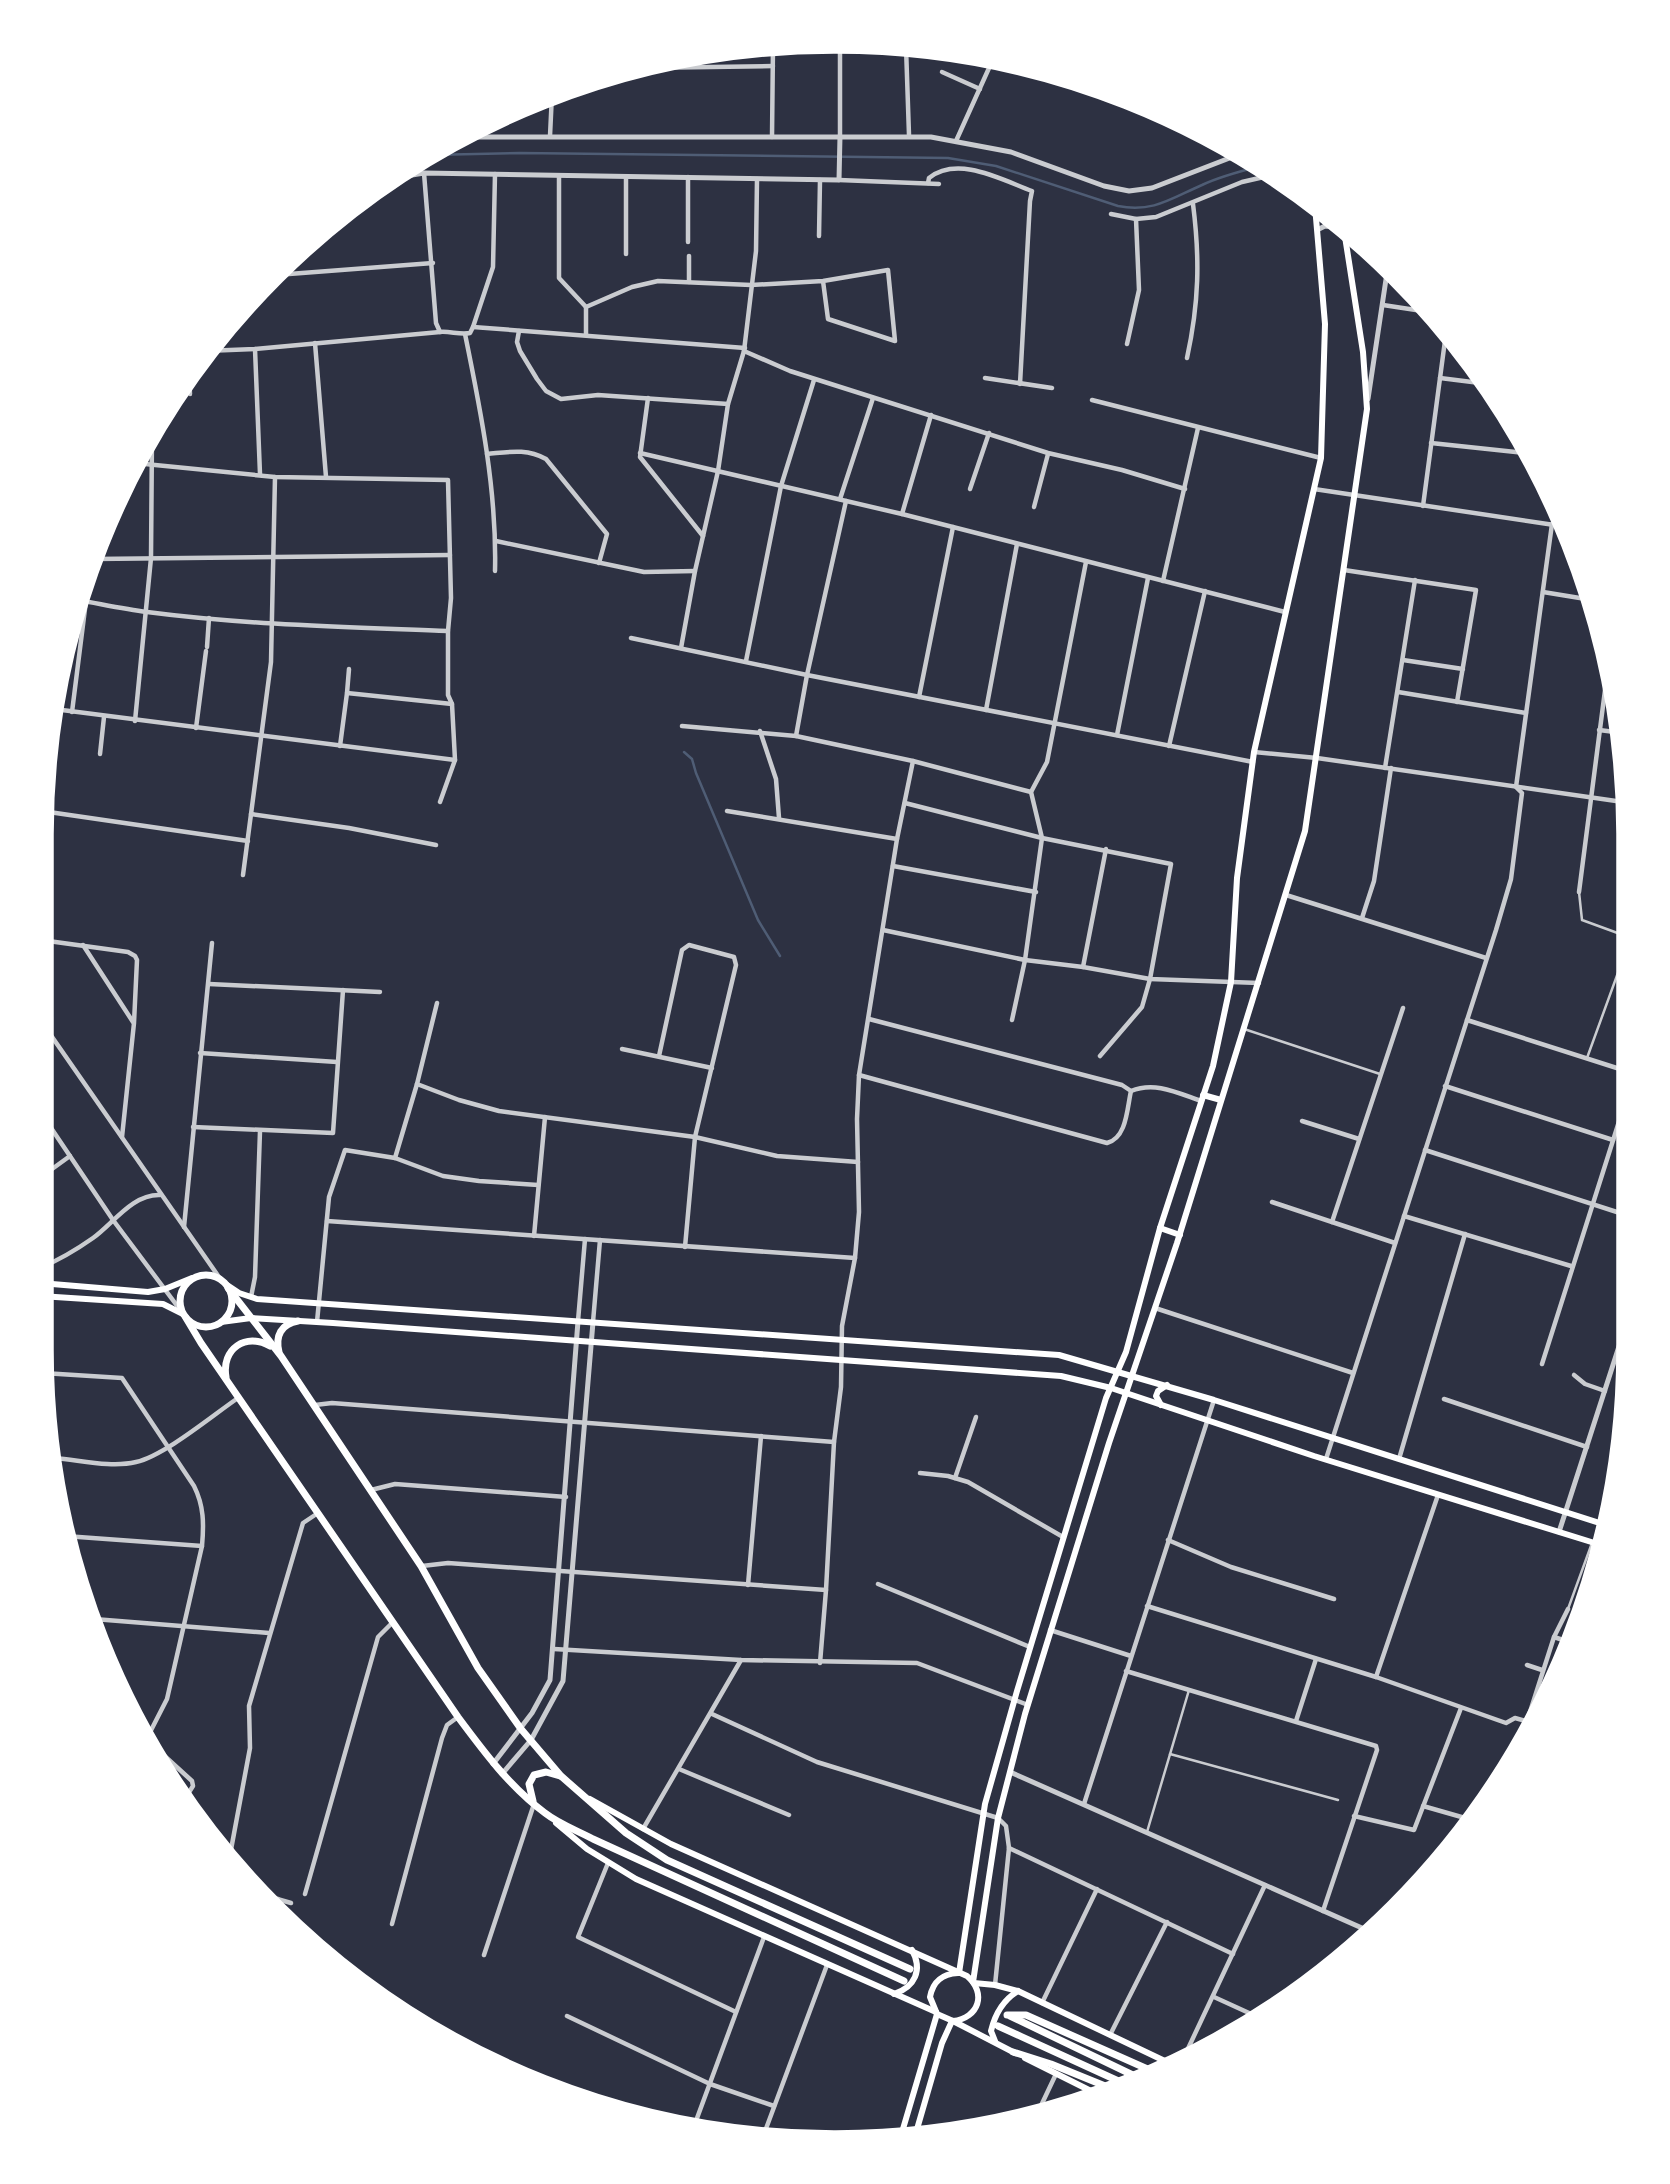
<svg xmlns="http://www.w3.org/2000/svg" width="1670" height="2184" font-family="'Exo 2',sans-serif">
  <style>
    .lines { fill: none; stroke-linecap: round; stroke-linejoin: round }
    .stream { stroke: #4f5d75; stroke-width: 2.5 }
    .pedestrian { stroke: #caccd0; stroke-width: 2.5 }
    .minor { stroke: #caccd0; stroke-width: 4.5 }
    .tertiary { stroke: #caccd0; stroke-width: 5 }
    .secondary { stroke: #fff; stroke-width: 6 }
    .primary { stroke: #fff; stroke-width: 6 }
    .trunk { stroke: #fff; stroke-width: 7 }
    .rim { fill: none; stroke: #fff; stroke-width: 3.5 }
  </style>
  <rect width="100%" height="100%" fill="#2d3142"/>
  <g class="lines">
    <g class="stream">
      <path d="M430,155L520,153L948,158L996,166L1118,206C1153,213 1172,198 1202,185C1221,176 1241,171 1261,166"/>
      <path d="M684,752L692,759L696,773L758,920L780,956"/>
    </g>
    <g class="pedestrian">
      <path d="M1579,892L1582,920L1623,935"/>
      <path d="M1244,1029L1380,1074"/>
      <path d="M1587,1058L1623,959"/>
      <path d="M1568,1609L1592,1543"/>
      <path d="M1170,1754L1338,1800"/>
      <path d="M1147,1832L1189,1690"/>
    </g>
    <g class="minor">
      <path d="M906,47L909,135"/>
      <path d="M640,68L773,66"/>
      <path d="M942,72L980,89"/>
      <path d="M550,136L552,94"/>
      <path d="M840,136V41"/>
      <path d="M772,137L773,46"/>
      <path d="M956,141L994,57"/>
      <path d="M424,173L436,323L440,332C450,331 460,335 470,333L473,327L493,267L495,174"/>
      <path d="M559,176V278L586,307"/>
      <path d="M688,177V242"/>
      <path d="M839,180L939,184"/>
      <path d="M928,183L929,178C958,155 1002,180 1032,191L1030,201L1020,384"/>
      <path d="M1111,214L1136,219L1156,217L1242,182L1277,174"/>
      <path d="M819,236L820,180"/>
      <path d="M626,254V177"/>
      <path d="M276,275L433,263"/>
      <path d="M689,282V256"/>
      <path d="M1383,305L1429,312"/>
      <path d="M473,327L745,348"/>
      <path d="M519,331L517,342L520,351L537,379L546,391L561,399L598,395L728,404"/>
      <path d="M465,334C481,412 497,492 495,571"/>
      <path d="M586,335V307L632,287L658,281L751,285L823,281L888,270L895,341L828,319L823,281"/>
      <path d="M315,343L326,477"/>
      <path d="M1127,344L1139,290L1136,219"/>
      <path d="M255,349L260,474"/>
      <path d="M205,351L255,349L440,332"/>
      <path d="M744,351L790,371L1048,453L1122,470L1185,489"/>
      <path d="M1187,358C1199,303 1200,259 1193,204"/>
      <path d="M189,376L190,394"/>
      <path d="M985,378L1052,388"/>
      <path d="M1440,378L1488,384"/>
      <path d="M648,398L640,457L703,536"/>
      <path d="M1092,400L1321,458"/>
      <path d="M1431,443L1525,453"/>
      <path d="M640,453L902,514L1285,612"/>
      <path d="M487,454C509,452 526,448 546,459L607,534L599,563"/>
      <path d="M135,463L275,477L448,480L451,598L448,631V695L452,704L455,760L440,802"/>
      <path d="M970,489L989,433"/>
      <path d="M1314,489L1561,526"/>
      <path d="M840,499L873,398"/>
      <path d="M1423,506L1446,333"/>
      <path d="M1034,507L1048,454"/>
      <path d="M902,514L931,415"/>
      <path d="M496,541L644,572L695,571"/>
      <path d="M94,559L450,555"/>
      <path d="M1344,570L1476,590L1457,702"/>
      <path d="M1163,581L1198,428"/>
      <path d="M1543,592L1592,600"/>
      <path d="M78,600C101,604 124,609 147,612C247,625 348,627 448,631"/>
      <path d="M631,638L807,675L1253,762"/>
      <path d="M207,647L209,618"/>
      <path d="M681,648L695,571L718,471L728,404L744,351L756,251L757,179"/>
      <path d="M1403,660L1463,669"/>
      <path d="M746,661L781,486L814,380"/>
      <path d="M1398,692L1526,713"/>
      <path d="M347,693L349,669"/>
      <path d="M919,697L953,527"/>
      <path d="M54,709L455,760"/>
      <path d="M986,710L1017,544"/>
      <path d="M72,712L86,601"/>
      <path d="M135,721L151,558L152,435"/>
      <path d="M682,726L796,736L913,761L1031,792"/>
      <path d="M196,728L206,651"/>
      <path d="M1599,730L1623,733"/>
      <path d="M760,731L776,779L779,818"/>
      <path d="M1117,735L1148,578"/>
      <path d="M796,736L807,675L846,501"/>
      <path d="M340,746L347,693L452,704"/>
      <path d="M1169,746L1205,591"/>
      <path d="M1254,752L1317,758L1623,802"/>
      <path d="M100,754L104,717"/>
      <path d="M1385,768L1415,580"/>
      <path d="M905,803L1042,838L1171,864L1150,979L1142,1007L1100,1056"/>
      <path d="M42,811L248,841"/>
      <path d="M727,811L897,839"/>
      <path d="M251,814L349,828L436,845"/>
      <path d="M893,866L1036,892"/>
      <path d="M243,875L271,662L275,477"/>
      <path d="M1579,892L1608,667"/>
      <path d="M1286,895L1486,958"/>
      <path d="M1362,918L1374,881L1391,768"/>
      <path d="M883,930L1025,960L1083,967L1150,979L1259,983"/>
      <path d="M41,940L128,952L135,956L137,960L134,1023L122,1137"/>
      <path d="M83,945L133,1022"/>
      <path d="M1083,967L1106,849"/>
      <path d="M209,984L380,992"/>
      <path d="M1012,1020L1025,960L1042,838L1031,792L1047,762L1086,562"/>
      <path d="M1467,1020L1623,1070"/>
      <path d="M41,1021L221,1280"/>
      <path d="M622,1049L712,1068"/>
      <path d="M200,1053L337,1062"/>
      <path d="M659,1056L682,950L689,945L734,957L736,965L695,1137L685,1247"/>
      <path d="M859,1075L1107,1143C1127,1138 1127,1108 1131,1091L1122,1085L869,1019"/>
      <path d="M417,1084L459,1100L499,1111L695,1137L777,1156L858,1162"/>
      <path d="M1445,1086L1613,1140"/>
      <path d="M1131,1091C1155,1081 1178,1093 1201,1101"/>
      <path d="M41,1113L113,1220L181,1311"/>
      <path d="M1302,1121L1359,1139"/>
      <path d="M193,1127L333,1133L343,990"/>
      <path d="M1425,1150L1623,1214"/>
      <path d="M395,1158L417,1084L437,1003"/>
      <path d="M41,1177L70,1156"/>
      <path d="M1272,1202L1395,1243"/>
      <path d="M1404,1216L1571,1266"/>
      <path d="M327,1221L855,1258"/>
      <path d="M1332,1222L1403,1008"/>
      <path d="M184,1227L212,943"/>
      <path d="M534,1236L545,1117"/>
      <path d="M40,1268C59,1260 76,1250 93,1238C113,1224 132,1194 160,1195"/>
      <path d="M251,1297L255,1277L260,1131"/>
      <path d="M1155,1308L1353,1373"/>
      <path d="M578,1321L585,1239"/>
      <path d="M317,1322L329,1197L345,1150L395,1158L443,1176L479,1181L538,1185"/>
      <path d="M593,1322L600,1240"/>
      <path d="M1542,1364L1623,1109"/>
      <path d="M43,1373L122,1378L194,1486C204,1506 204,1524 202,1546L167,1699L145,1742"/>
      <path d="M1574,1375L1585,1384L1605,1391"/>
      <path d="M1444,1399L1587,1447"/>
      <path d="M315,1405L332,1403L834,1442"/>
      <path d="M55,1458C80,1460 111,1468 136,1462C164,1456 213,1415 238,1398"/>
      <path d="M1326,1459L1496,930L1511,879L1522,793L1516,787L1552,524"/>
      <path d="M1399,1459L1465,1234"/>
      <path d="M920,1473L948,1476L968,1482L1063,1537"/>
      <path d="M955,1478L976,1417"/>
      <path d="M371,1490L395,1484L566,1497"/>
      <path d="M65,1536L202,1546"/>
      <path d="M1168,1540L1231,1567L1334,1599"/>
      <path d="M422,1566L448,1563L826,1590"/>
      <path d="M878,1584L1030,1647"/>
      <path d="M748,1585L761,1436"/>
      <path d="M1147,1606L1376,1677L1506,1723L1515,1718L1526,1721"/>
      <path d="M94,1619L269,1633"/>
      <path d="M1050,1630L1131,1656"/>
      <path d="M1554,1637L1569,1642"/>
      <path d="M554,1649L741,1660L917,1663L1028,1705"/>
      <path d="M820,1663L826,1590L834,1442L841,1387L842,1326L855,1258L859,1212L857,1119L859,1075L897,839L913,761"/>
      <path d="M1527,1665L1542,1670"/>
      <path d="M1126,1671L1376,1746L1377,1750L1323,1911"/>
      <path d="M1376,1677L1438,1495"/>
      <path d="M712,1714L817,1762L998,1818L1006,1826L1009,1848L995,1985"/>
      <path d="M1296,1721L1316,1659"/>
      <path d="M147,1740L192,1781L193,1786L186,1797"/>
      <path d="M1521,1740L1554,1637L1568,1609"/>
      <path d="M679,1769L789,1815"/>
      <path d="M1084,1804L1214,1400"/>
      <path d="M1423,1806L1472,1820"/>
      <path d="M1354,1816L1414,1830L1461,1708"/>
      <path d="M643,1829L741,1660"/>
      <path d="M1009,1848L1233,1954"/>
      <path d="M230,1855L250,1748L249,1706L303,1523L318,1513"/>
      <path d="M608,1863L578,1937L736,2012"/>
      <path d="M260,1894L291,1903"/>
      <path d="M305,1894L378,1637L392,1623"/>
      <path d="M275,1912L278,1899"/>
      <path d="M392,1924L442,1738L447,1725L458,1717"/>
      <path d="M484,1955L534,1804"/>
      <path d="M1214,1997L1260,2018"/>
      <path d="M1042,2003L1097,1889"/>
      <path d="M567,2016L710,2084L774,2106"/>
      <path d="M1110,2035L1167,1922"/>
      <path d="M1185,2055L1265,1885"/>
      <path d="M1038,2112L1056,2074"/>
      <path d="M693,2129L764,1937"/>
      <path d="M764,2134L827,1965"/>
    </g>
    <g class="tertiary">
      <path d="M464,137H931L1011,152L1104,186L1129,191L1152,188L1240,154"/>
      <path d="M388,179L424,173L839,180L840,136"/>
      <path d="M1319,229L1325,226L1341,227"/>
      <path d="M1368,399L1388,266"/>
      <path d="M1559,1532L1623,1334"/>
      <path d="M493,1764L532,1713L550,1680L578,1321"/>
      <path d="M1010,1772L1371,1932"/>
      <path d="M502,1774L531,1740L563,1681L593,1322"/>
    </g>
    <g class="secondary">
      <path d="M1203,1095L1221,1100"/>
      <path d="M1160,1228L1180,1235"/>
      <path d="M227,1285L239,1293L257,1299L1059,1355L1214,1400L1606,1525"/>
      <path d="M221,1322L251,1318L333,1323L1061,1376L1111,1388L1314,1456L1601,1545"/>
      <path d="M1161,1405L1156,1396L1158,1391L1167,1385"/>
      <path d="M959,1973L985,1804L1017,1691L1106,1398L1126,1352L1160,1228L1213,1066L1231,982L1237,878L1254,752L1321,458L1325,324L1315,206"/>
      <path d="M973,1982L998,1818L1025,1714L1109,1443L1177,1243L1305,831L1367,409L1363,352L1344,230"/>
      <path d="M915,2136L942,2043L952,2021"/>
      <path d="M900,2139L937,2014"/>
    </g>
    <g class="primary">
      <path d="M40,1283L148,1292L165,1289L192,1278"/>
      <path d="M40,1296L163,1304L183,1314"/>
      <path d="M590,1799L671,1844L967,1976C987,1993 979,2018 953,2021L937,2014L930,1997C933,1981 942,1974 958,1973"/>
      <path d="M556,1823L587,1849L636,1879L936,2012"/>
      <path d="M974,1983L995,1985L1018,1991L1169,2063"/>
      <path d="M894,1994C915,1987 923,1970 912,1950"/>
      <path d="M953,2021L1015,2053"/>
      <path d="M995,2041L991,2031C995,2014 1003,2000 1018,1991"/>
      <path d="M1025,2058L1101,2096"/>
    </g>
    <g class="trunk">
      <circle cx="206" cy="1301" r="26"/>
      <path d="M228,1288L281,1356L421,1566L478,1668L521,1729L561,1776L626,1833L667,1860L910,1969"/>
      <path d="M186,1318L201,1343L458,1717C484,1752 510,1787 545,1813C559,1824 578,1831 593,1839L904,1981"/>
      <path d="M279,1352C275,1336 281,1324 298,1321"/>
      <path d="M226,1377C221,1349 246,1332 270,1346"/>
      <path d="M533,1801L529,1784L534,1775L546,1772L560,1776"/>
      <path d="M1007,2015H1026L1152,2071"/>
      <path d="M1010,2016L1139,2078"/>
      <path d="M998,2026L1125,2084"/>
      <path d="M1013,2052L1051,2064L1115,2090"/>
    </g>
  </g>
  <path d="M0 0H1670V2184H0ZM834 52H836A782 782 0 0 1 1618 834V1350A782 782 0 0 1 836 2132H834A782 782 0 0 1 52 1350V834A782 782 0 0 1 834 52Z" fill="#fff" fill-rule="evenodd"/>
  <path class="rim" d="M834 52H836A782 782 0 0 1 1618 834V1350A782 782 0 0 1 836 2132H834A782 782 0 0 1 52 1350V834A782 782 0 0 1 834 52Z"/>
</svg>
